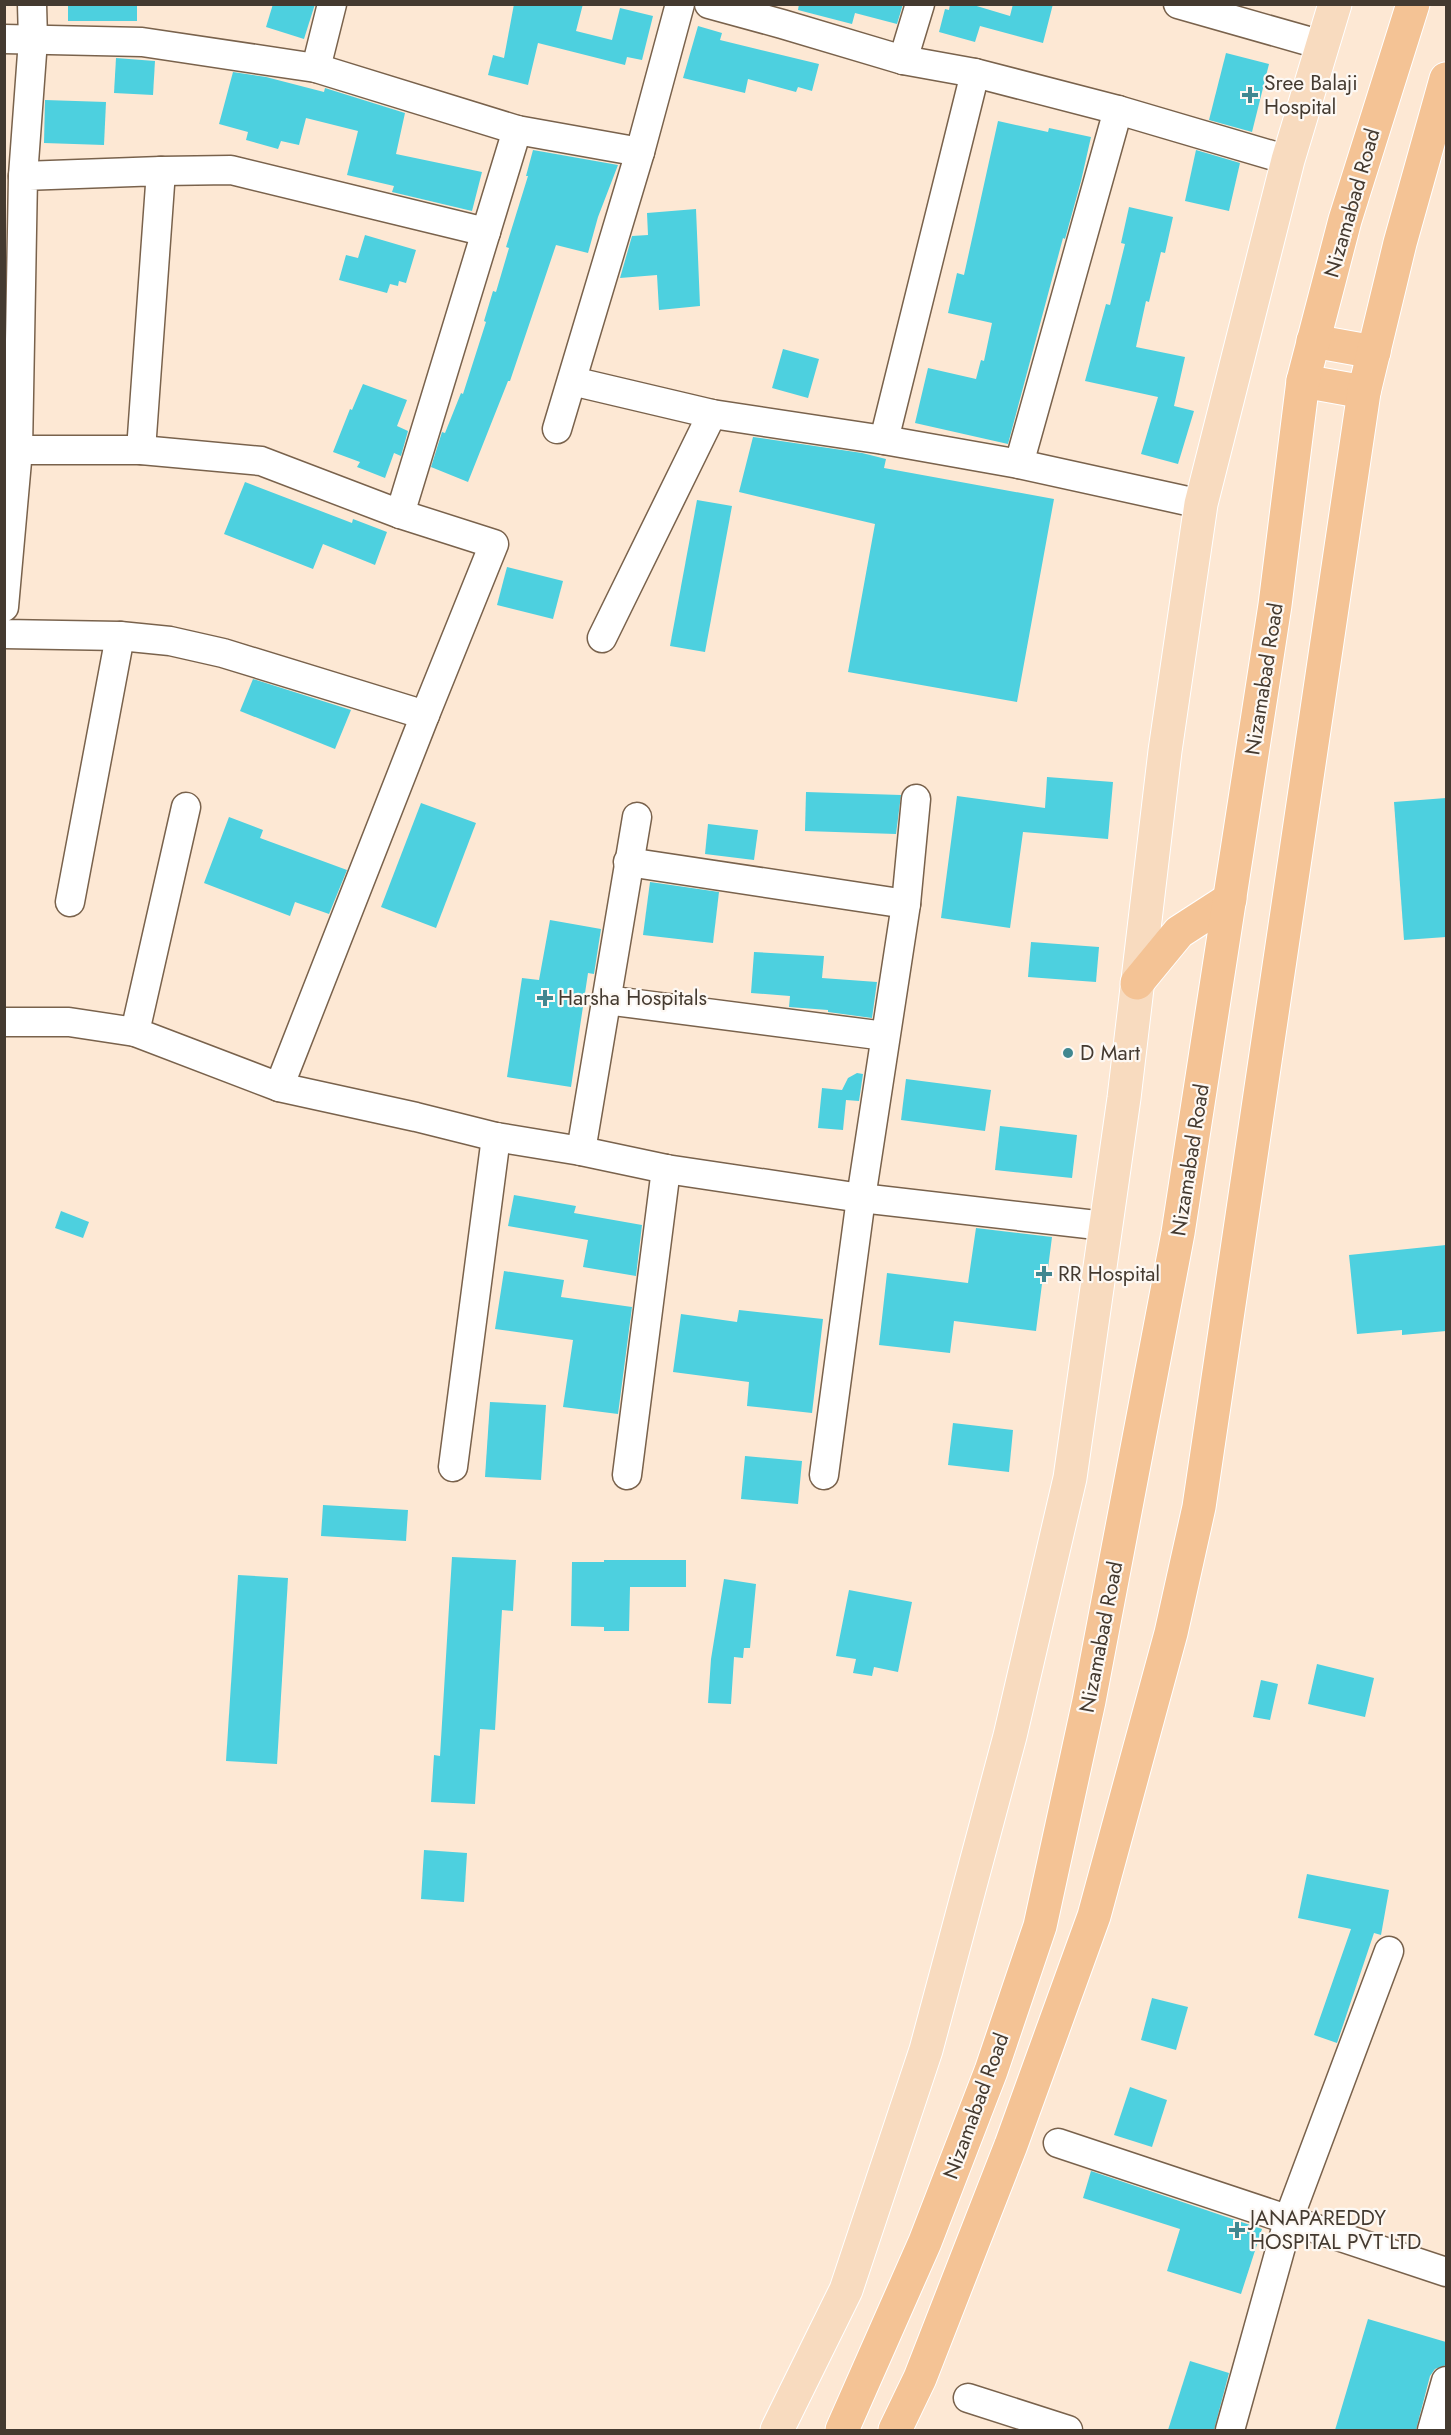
<svg xmlns="http://www.w3.org/2000/svg" width="1451" height="2435" font-family="Jost,sans-serif">
  <style>
    .building { fill: #4dd0df }
    .lines { fill: none; stroke-linecap: round; stroke-linejoin: round }
    .minor-casing { stroke: #79624c; stroke-width: 31 }
    .major-casing { stroke: #fff; stroke-width: 35 }
    .highway-casing { stroke: #fff; stroke-width: 35 }
    .minor { stroke: #fff; stroke-width: 28 }
    .major { stroke: #f8dbbf; stroke-width: 33 }
    .highway { stroke: #f4c395; stroke-width: 33 }
    .poi-dot { fill: #408790; stroke: #fdf8f3; stroke-width: 2 }
    .labels { text-anchor: middle; stroke-width: 4.5; stroke-linejoin: round; paint-order: stroke }
    .poi-label { font-size: 21px; fill: #443a30; stroke: #fdf8f3; text-anchor: start }
    .street-label { font-size: 21px; fill: #443a30; stroke: #fdf8f3 }
  </style>
  <rect width="100%" height="100%" fill="#fde8d4"/>
  <g class="building">
    <rect x="68" y="4" width="69" height="17"/>
    <path d="M273,4H315L304,39L266,27Z"/>
    <path d="M514,4H583L576,31L612,40L620,8L653,16L642,60L627,57L625,65L538,43L528,85L488,75L493,55L504,58Z"/>
    <path d="M799,4H903L897,24L855,13L852,24L798,10Z"/>
    <path d="M950,4H970L1010,16L1013,4H1053L1043,43L980,26L975,42L939,32L945,9L949,10Z"/>
    <path d="M698,26L722,33L720,40L819,64L812,91L798,87L796,92L748,79L745,93L683,78Z"/>
    <path d="M1226,53L1269,64L1252,132L1209,120Z"/>
    <path d="M116,58L155,61L153,95L114,93Z"/>
    <path d="M233,72L266,77L324,92L325,88L405,113L396,154L482,172L472,211L392,192L394,186L347,175L358,131L306,118L299,145L281,141L278,149L246,140L248,132L219,124Z"/>
    <path d="M45,100L106,102L104,145L44,143Z"/>
    <path d="M998,121L1048,132L1049,128L1091,137L1081,181L1065,239L1063,238L1008,444L915,423L928,368L976,379L981,360L984,361L992,323L948,313L957,273L964,275Z"/>
    <path d="M533,150L618,165L598,217L588,253L556,245L510,381H508L468,482L431,467L442,432L445,433L461,393L463,394L486,322L484,321L493,291L496,292L509,248L506,247L528,176H526Z"/>
    <path d="M1196,150L1240,163L1229,211L1185,201Z"/>
    <path d="M1129,207L1173,217L1165,253L1161,252L1149,302L1146,301L1136,347L1185,357L1174,406L1194,411L1178,464L1141,454L1158,397L1085,381L1106,304L1110,305L1125,244L1121,243Z"/>
    <path d="M696,209L700,306L659,310L657,275L620,278L632,236L648,235L647,213Z"/>
    <path d="M365,235L416,250L406,283L399,281L398,286L390,284L387,293L339,280L346,255L358,258Z"/>
    <path d="M783,349L819,359L808,398L772,388Z"/>
    <path d="M363,384L407,400L397,426L408,431L401,456L394,453L385,478L357,467L360,462L333,452L350,409L352,410Z"/>
    <path d="M753,437L862,453L886,459L884,468L1054,499L1017,702L848,672L875,524L739,492Z"/>
    <path d="M245,482L352,523L353,519L387,532L375,565L323,544L313,569L224,534Z"/>
    <path d="M697,500L732,506L705,652L670,646Z"/>
    <path d="M507,567L563,581L553,619L497,605Z"/>
    <path d="M253,679L351,710L335,749L240,711Z"/>
    <path d="M1047,777L1113,782L1108,839L1023,832L1010,928L941,918L957,796L1045,808Z"/>
    <path d="M806,792L901,795L896,834L805,831Z"/>
    <path d="M1446,798V937L1404,940L1394,802Z"/>
    <path d="M421,803L476,823L436,928L381,907Z"/>
    <path d="M229,817L263,830L260,838L347,870L329,914L295,902L290,916L204,883Z"/>
    <path d="M708,824L758,830L754,860L705,854Z"/>
    <path d="M650,882L719,892L713,943L643,935Z"/>
    <path d="M550,920L601,929L594,974L588,973L571,1087L507,1077L522,978L539,980Z"/>
    <path d="M1031,942L1099,947L1096,982L1028,977Z"/>
    <path d="M754,952L824,956L822,978L877,982L872,1018L828,1012V1010L789,1007L790,996L751,993Z"/>
    <path d="M857,1073L863,1074L859,1101L846,1100L843,1130L818,1128L822,1088L842,1090L848,1078Z"/>
    <path d="M906,1079L991,1090L985,1131L901,1120Z"/>
    <path d="M1000,1126L1077,1135L1072,1178L995,1170Z"/>
    <path d="M514,1195L576,1206L574,1213L642,1225L636,1276L583,1267L588,1240L508,1226Z"/>
    <path d="M61,1211L89,1222L83,1238L55,1228Z"/>
    <path d="M976,1228L1052,1237L1046,1284H1042L1036,1331L954,1321L950,1353L879,1345L887,1273L968,1283Z"/>
    <path d="M1446,1245V1331L1402,1335V1330L1357,1334L1349,1255Z"/>
    <path d="M504,1271L564,1280L561,1297L632,1307L618,1414L563,1407L573,1340L495,1329Z"/>
    <path d="M739,1310L823,1319L812,1413L747,1406L749,1382L673,1372L681,1314L737,1322Z"/>
    <path d="M490,1402L546,1405L541,1480L485,1477Z"/>
    <path d="M953,1423L1013,1430L1009,1472L948,1465Z"/>
    <path d="M745,1456L802,1461L798,1504L741,1499Z"/>
    <path d="M323,1505L408,1510L406,1541L321,1536Z"/>
    <path d="M452,1557L516,1560L513,1611L502,1610L495,1730L480,1729L475,1804L431,1802L434,1755L440,1756Z"/>
    <path d="M604,1560H686V1587H630L629,1631H604V1627L571,1626L572,1562H604Z"/>
    <path d="M238,1575L288,1578L277,1764L226,1761Z"/>
    <path d="M724,1579L756,1584L750,1648H744L743,1658L734,1657L731,1704L708,1703L711,1659Z"/>
    <path d="M849,1590L912,1602L898,1672L874,1667L872,1676L853,1673L856,1659L836,1656Z"/>
    <path d="M1317,1664L1374,1678L1365,1717L1308,1704Z"/>
    <path d="M1261,1680L1278,1684L1270,1720L1253,1717Z"/>
    <path d="M424,1850L467,1853L464,1902L421,1899Z"/>
    <path d="M1307,1874L1389,1890L1381,1935L1374,1933L1337,2043L1314,2035L1351,1929L1298,1918Z"/>
    <path d="M1152,1998L1188,2007L1176,2050L1141,2040Z"/>
    <path d="M1130,2087L1167,2100L1152,2147L1114,2135Z"/>
    <path d="M1091,2171L1262,2229L1241,2294L1167,2271L1180,2229L1083,2198Z"/>
    <path d="M1368,2319L1446,2342V2365L1435,2369L1430,2376L1416,2430H1335Z"/>
    <path d="M1190,2361L1229,2373L1214,2430H1168Z"/>
  </g>
  <g class="lines">
    <defs>
      <g id="minor">
        <path d="M709,4L782,24L903,60L975,73L1118,110L1288,160"/>
        <path d="M1178,4L1322,45"/>
        <path d="M4,39L142,42L316,68L517,130"/>
        <path d="M903,60L920,4"/>
        <path d="M316,68L332,4"/>
        <path d="M161,171L231,170L486,232"/>
        <path d="M23,176L33,40L32,4"/>
        <path d="M572,381L712,414L884,440L1019,464L1201,504"/>
        <path d="M557,429L640,152L680,4"/>
        <path d="M884,440L975,73"/>
        <path d="M18,450L23,176L161,171L141,450"/>
        <path d="M1019,464L1118,110"/>
        <path d="M400,514L517,130L640,152"/>
        <path d="M4,607L18,450H141L261,461L400,514L494,544L425,715L223,653L170,641L120,636L4,634"/>
        <path d="M602,638L712,414"/>
        <path d="M186,807L135,1032L279,1087L416,1117L496,1137L581,1151L666,1169L861,1198L1105,1226"/>
        <path d="M628,862L906,904"/>
        <path d="M70,902L120,636"/>
        <path d="M606,1000L885,1036"/>
        <path d="M4,1022H69L135,1032"/>
        <path d="M279,1087L425,715"/>
        <path d="M581,1151L637,817"/>
        <path d="M453,1467L496,1137"/>
        <path d="M627,1475L666,1169"/>
        <path d="M824,1475L861,1198L906,904L916,799"/>
        <path d="M1058,2143L1446,2272"/>
        <path d="M968,2398L1068,2430"/>
        <path d="M1230,2430L1289,2218L1389,1951"/>
        <path d="M1432,2430L1446,2381"/>
      </g>
      <path id="major" d="M777,2430L846,2290L926,2050L1010,1736L1070,1478L1124,1098L1165,751L1201,504L1288,160L1335,4"/>
      <g id="highway">
        <path d="M1313,341L1374,352"/>
        <path d="M1303,381L1364,392"/>
        <path d="M1137,983L1179,932L1230,899"/>
        <path d="M842,2430L925,2242L991,2071L1040,1926L1089,1701L1178,1233L1275,605L1303,381L1345,220L1413,4"/>
        <path d="M895,2430L920,2378L1011,2145L1094,1916L1171,1633L1199,1507L1364,392L1400,243L1446,79"/>
      </g>
    </defs>
    <use href="#minor" class="minor-casing"/>
    <use href="#major" class="major-casing"/>
    <use href="#highway" class="highway-casing"/>
    <use href="#minor" class="minor"/>
    <use href="#major" class="major"/>
    <use href="#highway" class="highway"/>
  </g>
  <g class="poi-dot">
    <path d="M1247 86h6v6h6v6h-6v6h-6v-6h-6v-6h6z"/>
    <path d="M542 989h6v6h6v6h-6v6h-6v-6h-6v-6h6z"/>
    <circle cx="1068" cy="1053" r="6"/>
    <path d="M1041 1265h6v6h6v6h-6v6h-6v-6h-6v-6h6z"/>
    <path d="M1234 2221h6v6h6v6h-6v6h-6v-6h-6v-6h6z"/>
  </g>
  <g class="labels">
    <g class="poi-label">
      <text x="1264" y="90">Sree Balaji<tspan x="1264" dy="24">Hospital</tspan></text>
      <text x="558" y="1005">Harsha Hospitals</text>
      <text x="1080" y="1060">D Mart</text>
      <text x="1058" y="1281">RR Hospital</text>
      <text x="1250" y="2225">JANAPAREDDY<tspan x="1250" dy="24">HOSPITAL PVT LTD</tspan></text>
    </g>
    <g class="street-label">
      <text transform="translate(1352 203) rotate(-74)" y="7">Nizamabad Road</text>
      <text transform="translate(1264 679) rotate(-81)" y="7">Nizamabad Road</text>
      <text transform="translate(1190 1160) rotate(-81)" y="7">Nizamabad Road</text>
      <text transform="translate(1101 1637) rotate(-79)" y="7">Nizamabad Road</text>
      <text transform="translate(976 2106) rotate(-70)" y="7">Nizamabad Road</text>
    </g>
  </g>
  <rect width="1451" height="2435" fill="none" stroke="#443a30" stroke-width="12"/>
</svg>
